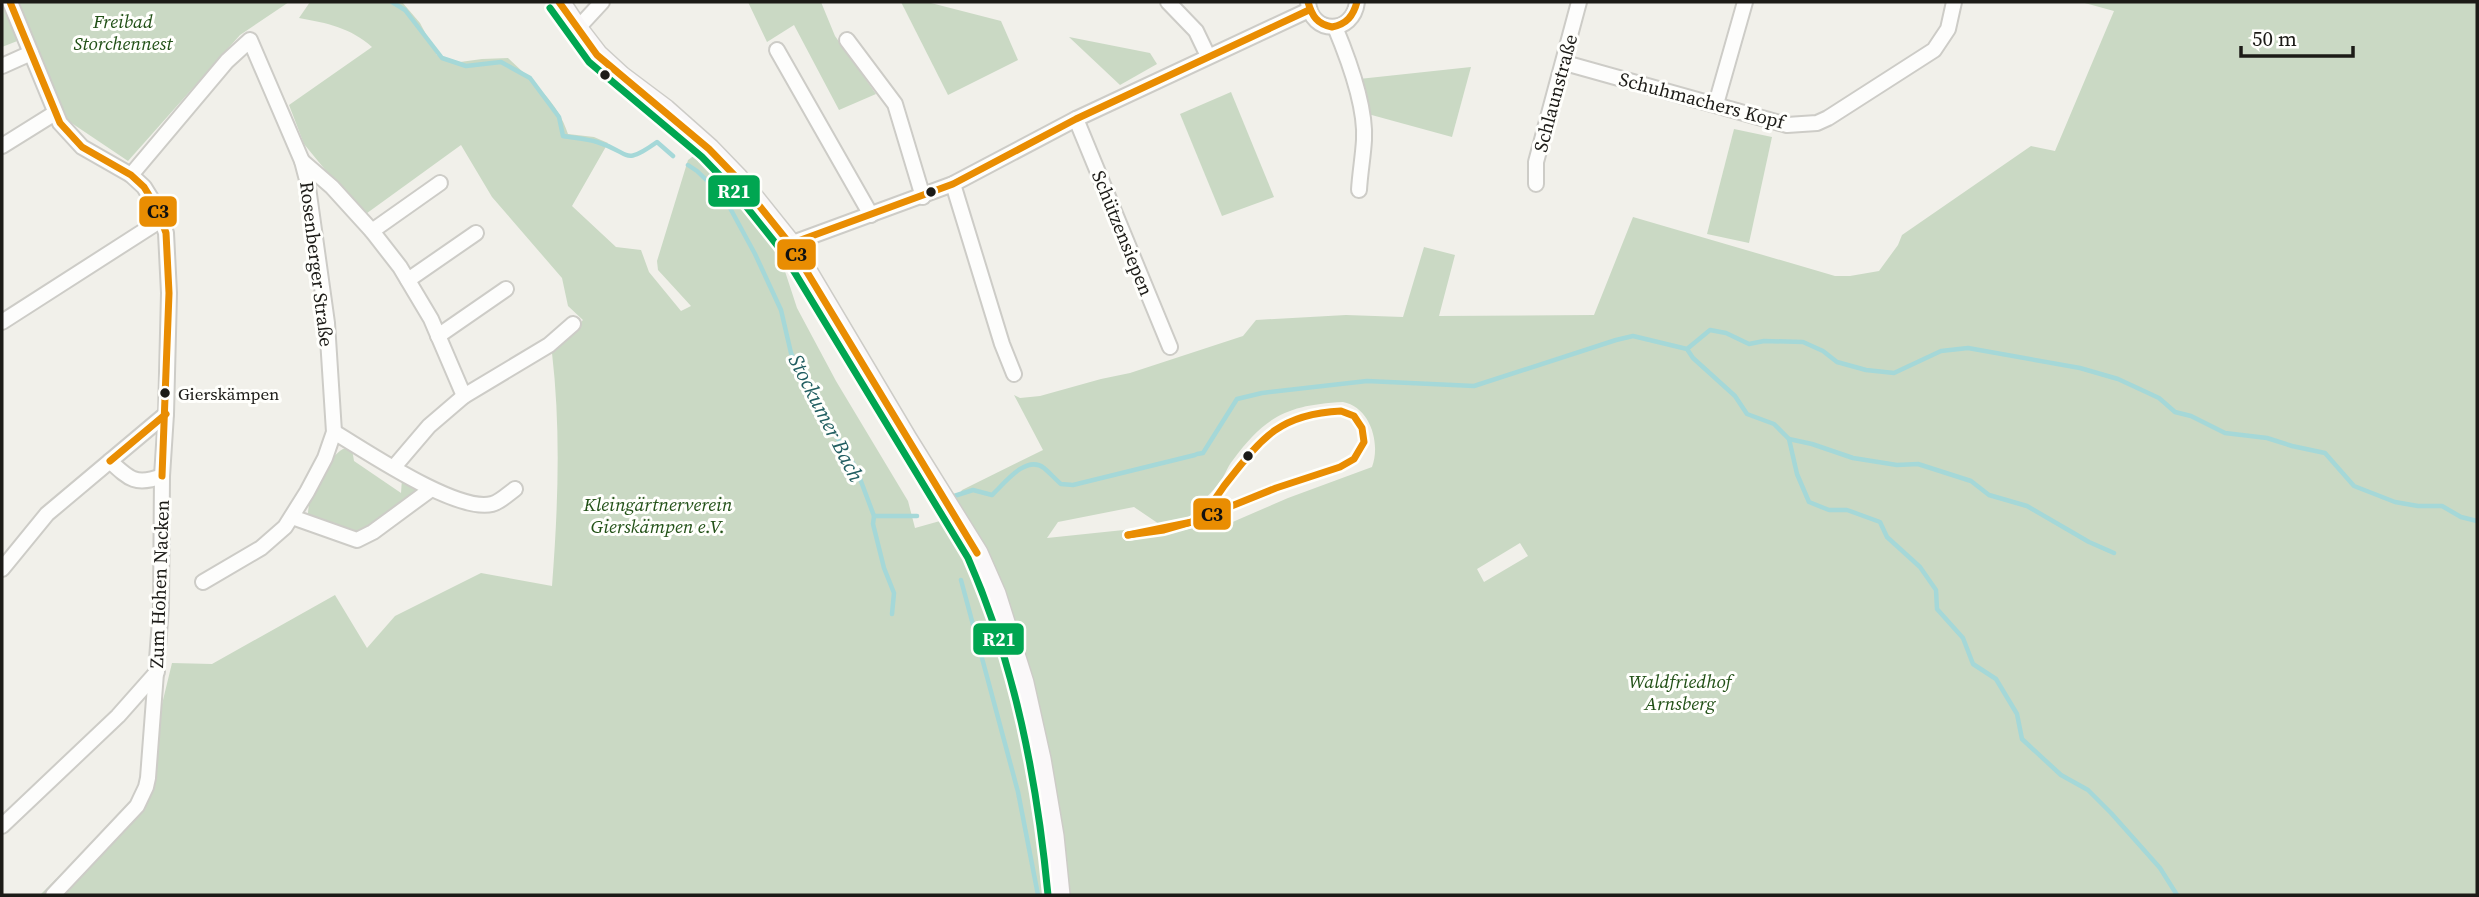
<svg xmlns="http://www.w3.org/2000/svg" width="2479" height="897" font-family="'Source Serif 4',serif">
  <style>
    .green { fill: #cad9c4; fill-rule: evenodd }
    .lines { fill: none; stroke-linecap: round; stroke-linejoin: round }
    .stream { stroke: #a5d8d8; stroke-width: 4.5 }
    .minor-casing { stroke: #cdccc7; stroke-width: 18 }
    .secondary-casing { stroke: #cdccc7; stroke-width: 24 }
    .minor { stroke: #fdfdfc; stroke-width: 14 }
    .secondary { stroke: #faf8f9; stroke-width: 21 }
    .bus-1-casing { stroke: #fffffc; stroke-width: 12 }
    .bus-2-casing { stroke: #fffffc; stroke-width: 12 }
    .bus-1 { stroke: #e98d02; stroke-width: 7 }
    .bus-2 { stroke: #00a651; stroke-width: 7 }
    .bus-dot { fill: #1c1b17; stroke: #fffffc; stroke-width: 2.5 }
    .labels { text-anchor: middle; stroke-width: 6; stroke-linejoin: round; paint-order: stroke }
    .bus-label { font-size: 17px; fill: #1c1b17; stroke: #fffffc; text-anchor: start }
    .park-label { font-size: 19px; font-style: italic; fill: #215016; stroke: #fffffc }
    .street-label { font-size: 19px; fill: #1c1b17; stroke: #fffffc }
    .water-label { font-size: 21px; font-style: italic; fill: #205d60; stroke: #fffffc }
    .line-badge { stroke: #fffffc; stroke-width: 2.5 }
    .badge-label { font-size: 19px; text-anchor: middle; font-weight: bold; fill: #fff }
    .pale-badge-label { font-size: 19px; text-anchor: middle; font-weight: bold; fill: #111 }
  </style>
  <rect width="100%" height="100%" fill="#f1f0ea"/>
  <g class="green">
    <path d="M2,2H289L240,35L128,161L64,118L25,38L2,47Z"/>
    <path d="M310,2H402L420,23L437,55L460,62L482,59L508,58C532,81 558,102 568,134L594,137L608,143L572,206L616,247L641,250L649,272L681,311L691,306L658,270L657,261L688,160L695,155L702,156L779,253L797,308L836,381L908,501L915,528L940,521L962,490L1043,450L1014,395L1020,398L1040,396L1101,379L1130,373L1243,336L1256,320L1346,315L1403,317L1424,247L1455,255L1439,316L1594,315L1633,217L1835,276H1850L1879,271L1898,245L1902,235L2031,146L2055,151L2114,11L2081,2H2477V895H40L140,795L172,663L212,664L335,595L367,648L395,616L481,573L552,586C558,508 561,430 552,353L576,331L577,326L583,320L568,306L562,278L492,197L461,145L363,216L304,144L289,105L372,47C351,28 327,23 299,18ZM1343,402C1370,407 1381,443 1372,467L1288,498L1228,524L1187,520C1196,507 1209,496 1219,483C1225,476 1227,467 1233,460C1266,415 1289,405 1343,402ZM1134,507L1162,526L1047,538L1058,522ZM1520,543L1528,556L1484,582L1477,569Z"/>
    <path d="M748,2H821L835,36L876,94L839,110L794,25L767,42Z"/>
    <path d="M901,2H927L1001,21L1018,60L948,95Z"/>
    <path d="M1069,37L1150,53L1157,64L1120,85Z"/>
    <path d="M1471,67L1452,137L1368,114L1359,79Z"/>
    <path d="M1231,92L1274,197L1222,216L1180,114Z"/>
    <path d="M1734,129L1772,137L1749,243L1707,234Z"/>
    <path d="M343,449H352L354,461L401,493L402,479L415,487L417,492L367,527L363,534L356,536L316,521L308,514C308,495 327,458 343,449Z"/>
  </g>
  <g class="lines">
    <g class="stream">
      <path d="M392,2L405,10L442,58L466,66L501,62L530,78L559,117L563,136C574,138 586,139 597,142C631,152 622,167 657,142L673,156"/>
      <path d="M688,165L697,171L724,197L755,254L781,310L791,353L822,413L856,468L874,516L873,524L884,568L894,593L892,614"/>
      <path d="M1687,349L1710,330L1726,333L1749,344L1764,341L1803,342L1823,351L1837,362L1866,370L1894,373L1941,351L1968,348L2080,368L2118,379L2159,398L2175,412L2191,416L2225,433L2267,438L2292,446L2325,453L2354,486L2395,502L2418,506H2442L2461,517L2477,521"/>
      <path d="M1789,439L1812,444L1853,458L1897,465L1918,464L1971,481L1989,495L2027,506L2089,542L2114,553"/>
      <path d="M1197,454L1203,453L1237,399L1262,393L1367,381L1474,386L1616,340L1633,336L1687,349L1693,358L1735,396L1747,414L1774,424L1789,439L1797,474L1809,502L1829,510H1847L1880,522L1887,537L1920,567L1936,590L1937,609L1963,638L1973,664L1996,679L2017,714L2022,739L2061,775L2088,790L2111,813L2160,868L2177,895"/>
      <path d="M951,497L973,490L992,495C1004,484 1026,454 1044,468C1050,473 1055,479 1061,484L1073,485L1195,455"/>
      <path d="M874,516H917"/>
      <path d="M961,580L1018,792L1038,895"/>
    </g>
    <defs>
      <g id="minor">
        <path d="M10,2L60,123L82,147L131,175L144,187L157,208L166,233L169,293L166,414L162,476L161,607L148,778L146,787L137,806L53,895"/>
        <path d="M1168,2L1196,31L1208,56"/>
        <path d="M1308,2C1311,35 1353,35 1357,2"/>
        <path d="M1335,27C1348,58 1366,106 1364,140C1363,157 1360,173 1359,190"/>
        <path d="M577,29L602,2"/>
        <path d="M847,40L895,104L923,197"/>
        <path d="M777,50L871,215"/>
        <path d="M1565,63L1787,125L1817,123L1828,118L1934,50L1948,29L1954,2"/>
        <path d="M2,66L31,53"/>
        <path d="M1716,104L1745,2"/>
        <path d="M1076,119L1170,347"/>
        <path d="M2,146L55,113"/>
        <path d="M302,161L332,187L372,231L400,267L431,319L464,396L549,345L573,324"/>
        <path d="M131,175L227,61L250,40L302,161L307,180L327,323L334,432L325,458L307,492L285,527L261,548L203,582"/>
        <path d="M953,184L1002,344L1014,374"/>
        <path d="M1536,184V162L1579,2"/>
        <path d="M372,231L440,183"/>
        <path d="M790,244L953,184L1076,119L1309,10"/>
        <path d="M408,280L476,233"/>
        <path d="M2,322L161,220"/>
        <path d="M438,336L506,289"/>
        <path d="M334,432C366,451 457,513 492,504C500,502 508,494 515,489"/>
        <path d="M110,461C129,479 136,486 162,476"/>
        <path d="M394,467L429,426L464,396"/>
        <path d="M292,517L357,540L373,532L430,490"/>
        <path d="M2,569L47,514L166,414"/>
        <path d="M2,826L118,716L157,672"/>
      </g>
      <path id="secondary" d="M559,2L577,29L597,55L621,77L665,110L709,149L737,178L790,244L906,439L977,553L995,594L1023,683L1040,759L1053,836L1059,895"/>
    </defs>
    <use href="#minor" class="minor-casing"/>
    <use href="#secondary" class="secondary-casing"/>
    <use href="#minor" class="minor"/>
    <use href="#secondary" class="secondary"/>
    <defs>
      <g id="bus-1">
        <path d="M10,2L60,123L82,147L131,175L144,187L157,208L166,233L169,293L162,476"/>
        <path d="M559,2L597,55L709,149L737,178L790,244L977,553"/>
        <path d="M1308,2C1312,16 1317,24 1332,27C1347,24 1353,16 1357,2"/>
        <path d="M790,244L953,184L1076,119L1309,10"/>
        <path d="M1341,411L1354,416L1362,428L1364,442L1354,459L1340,467L1276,488L1192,522C1206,513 1215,499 1224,486C1261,439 1278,414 1341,411Z"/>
        <path d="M110,461L166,414"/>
        <path d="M1128,535L1192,522"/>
        <path d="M1128,535L1164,530L1192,522"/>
      </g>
      <path id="bus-2" d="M550,8L589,62L702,157L729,185L781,250L968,558C1015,665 1037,780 1048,895"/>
    </defs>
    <use href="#bus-1" class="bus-1-casing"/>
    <use href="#bus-2" class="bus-2-casing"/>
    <use href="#bus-1" class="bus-1"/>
    <use href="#bus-2" class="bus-2"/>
  </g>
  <g class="bus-dot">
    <circle cx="605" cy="75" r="6"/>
    <circle cx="931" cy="192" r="6"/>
    <circle cx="165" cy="393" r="6"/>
    <circle cx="1248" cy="456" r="6"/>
  </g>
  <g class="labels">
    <g class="bus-label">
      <text x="178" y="400">Gierskämpen</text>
    </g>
    <g class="park-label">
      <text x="123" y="28">Freibad<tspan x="123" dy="22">Storchennest</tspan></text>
      <text x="658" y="511">Kleingärtnerverein<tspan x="658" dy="22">Gierskämpen e.V.</tspan></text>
      <text x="1680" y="688">Waldfriedhof<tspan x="1680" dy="22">Arnsberg</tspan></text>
    </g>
    <g class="street-label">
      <text transform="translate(1555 93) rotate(-75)" y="7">Schlaunstraße</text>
      <text transform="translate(1702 100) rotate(15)" y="7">Schuhmachers Kopf</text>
      <text transform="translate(1123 233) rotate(68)" y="7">Schützensiepen</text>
      <text transform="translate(317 264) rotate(83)" y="7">Rosenberger Straße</text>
      <text transform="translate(159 584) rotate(-88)" y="7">Zum Hohen Nacken</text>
    </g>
    <g class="water-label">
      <text transform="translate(826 418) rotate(63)" y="7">Stockumer Bach</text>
    </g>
  </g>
  <g class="line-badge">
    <rect x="707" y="174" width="54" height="34" rx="7" fill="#00a651"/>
    <rect x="138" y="195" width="40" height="33" rx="7" fill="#e98d02"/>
    <rect x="776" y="238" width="41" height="33" rx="7" fill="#e98d02"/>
    <rect x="1192" y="497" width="40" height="34" rx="7" fill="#e98d02"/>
    <rect x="972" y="622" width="53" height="34" rx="7" fill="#00a651"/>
  </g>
  <g class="badge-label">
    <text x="734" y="198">R21</text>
    <text x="999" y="646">R21</text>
  </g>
  <g class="pale-badge-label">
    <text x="158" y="218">C3</text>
    <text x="796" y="261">C3</text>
    <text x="1212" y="521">C3</text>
  </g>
  <rect width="2479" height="897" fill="none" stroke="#1c1b17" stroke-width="7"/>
  <path d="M2241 46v10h112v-10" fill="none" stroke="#1c1b17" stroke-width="3.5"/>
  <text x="2252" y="46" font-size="21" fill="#1c1b17" stroke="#fffffc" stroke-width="5" paint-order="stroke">50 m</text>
</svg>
